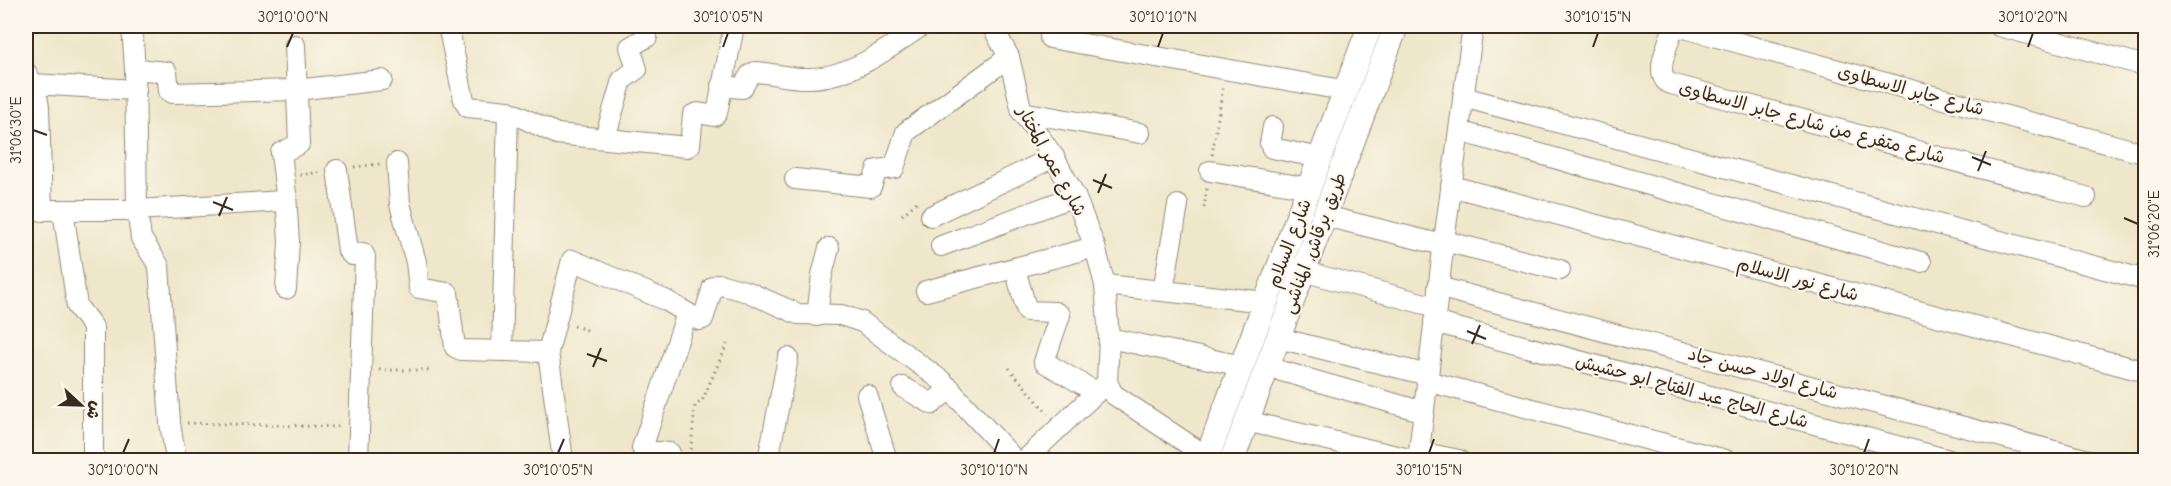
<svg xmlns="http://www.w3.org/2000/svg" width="2171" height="486" font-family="'Comic Neue','Playpen Sans Arabic',sans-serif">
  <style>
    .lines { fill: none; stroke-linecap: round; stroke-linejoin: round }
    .minor-casing { stroke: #958874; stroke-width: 22 }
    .tertiary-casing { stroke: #958874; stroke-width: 26 }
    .path { stroke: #958874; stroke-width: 3; stroke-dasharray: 1.5 4.5; stroke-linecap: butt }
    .minor { stroke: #fff; stroke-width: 20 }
    .tertiary { stroke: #fff; stroke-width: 24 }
    .ticks { fill: none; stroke: #3b2a1e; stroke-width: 2 }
    .labels { text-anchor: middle; stroke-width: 4.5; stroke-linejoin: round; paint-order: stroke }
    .street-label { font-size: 18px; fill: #3b2a1e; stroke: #fbf7ec }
    .neatline { fill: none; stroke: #3b2a1e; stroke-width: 2 }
    .ticks-label { font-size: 15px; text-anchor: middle; fill: #3b2a1e }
  </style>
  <rect width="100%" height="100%" fill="#fbf7ec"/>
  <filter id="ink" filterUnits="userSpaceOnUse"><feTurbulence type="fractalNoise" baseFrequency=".0167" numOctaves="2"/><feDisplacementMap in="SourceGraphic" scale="12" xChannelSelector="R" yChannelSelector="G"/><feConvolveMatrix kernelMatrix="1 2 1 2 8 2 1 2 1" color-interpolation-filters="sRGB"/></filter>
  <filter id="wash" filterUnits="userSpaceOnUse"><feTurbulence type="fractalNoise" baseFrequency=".008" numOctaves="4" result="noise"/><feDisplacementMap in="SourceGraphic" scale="24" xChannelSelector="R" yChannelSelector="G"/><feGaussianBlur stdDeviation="1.35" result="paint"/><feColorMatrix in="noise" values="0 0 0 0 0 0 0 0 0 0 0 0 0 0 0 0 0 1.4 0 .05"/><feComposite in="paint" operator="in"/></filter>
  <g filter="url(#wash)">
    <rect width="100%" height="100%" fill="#efe7cb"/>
  </g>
  <g filter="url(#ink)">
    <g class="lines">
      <defs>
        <g id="minor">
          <path d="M132,26L135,69L137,210L141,238L159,266L170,423L176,460"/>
          <path d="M448,26L464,100L468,107L508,111L557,134L687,147L690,145L693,115L698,113L714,116L717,113L734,26"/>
          <path d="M992,26L1009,57L1022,112L1054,157L1075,196L1095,247L1105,285L1109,338L1107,382L1113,394L1212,460"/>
          <path d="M1674,26C1670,41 1653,72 1668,83L2086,197"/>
          <path d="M1677,26L2146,154"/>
          <path d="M1999,26L2146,66"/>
          <path d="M1050,38L1348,91"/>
          <path d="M135,69L167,72L169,91L172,93L296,90L382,80"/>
          <path d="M26,72L36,92L39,107L42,211"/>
          <path d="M32,84L136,90"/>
          <path d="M721,86L742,88L750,75L755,72C774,73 792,79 810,78C851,77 890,48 921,26"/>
          <path d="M1463,97L2146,280"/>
          <path d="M1022,112L1140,133"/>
          <path d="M1273,127L1270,144L1272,148L1321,158"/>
          <path d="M1459,131L1921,262"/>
          <path d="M605,138L622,80L637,69L630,47L647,37L646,26"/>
          <path d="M397,163L400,204L416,262L419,288L448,293L455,347L461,350L548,352"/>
          <path d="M337,170L348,251L352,255L363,253L365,257L358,460"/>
          <path d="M1210,171L1310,188"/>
          <path d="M795,179L871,187L877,170L894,168L906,132L1009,57"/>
          <path d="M1451,186L2146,372"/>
          <path d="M286,194L289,242L286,289"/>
          <path d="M26,210H137L282,201L286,194L281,153L299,144L295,45"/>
          <path d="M63,210L77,306L93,327V460"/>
          <path d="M931,216L1054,157"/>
          <path d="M1325,216L1443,245"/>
          <path d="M1444,241L1560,270"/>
          <path d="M941,246L1075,196"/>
          <path d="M1291,268L1436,307"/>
          <path d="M1015,269L1027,311L1055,312L1060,315L1044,362L1096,392"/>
          <path d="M1105,285L1267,302"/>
          <path d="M1438,287L2088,460"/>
          <path d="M926,291L1095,247"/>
          <path d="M1163,291L1178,205"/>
          <path d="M817,316L822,275L829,248"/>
          <path d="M1434,322L1949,460"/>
          <path d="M1109,338L1242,366"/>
          <path d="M1278,338L1428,375"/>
          <path d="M502,351L508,111"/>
          <path d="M1267,367L1424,412"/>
          <path d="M1427,381L1725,460"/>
          <path d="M903,387L932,404L950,388"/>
          <path d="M867,395L887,460"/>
          <path d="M1246,421L1414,460"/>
          <path d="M1419,452L1459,460"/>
          <path d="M563,460L548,352L572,260L667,301L699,320L703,319L713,287L719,284L748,292L798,314L841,315L862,322L942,381L1015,460"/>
          <path d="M670,460V453L644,451L642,448L687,313"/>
          <path d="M768,460L788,358"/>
          <path d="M1025,460L1103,386"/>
          <path d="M1418,460L1444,241L1473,26"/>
        </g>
        <g id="tertiary">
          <path d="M1206,460L1370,26"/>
          <path d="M1232,460L1396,26"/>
        </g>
      </defs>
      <use href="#minor" class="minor-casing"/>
      <use href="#tertiary" class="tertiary-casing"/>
      <g class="path">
        <path d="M784,29L786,26"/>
        <path d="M1212,155L1223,87"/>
        <path d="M354,167L380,164"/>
        <path d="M300,175L321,172"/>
        <path d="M1204,208L1207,188"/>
        <path d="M902,215L917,202"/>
        <path d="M574,326L587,330"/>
        <path d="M1009,368L1048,414"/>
        <path d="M379,370H430"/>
        <path d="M187,423L342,427"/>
        <path d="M687,454L691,449L695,405L702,401L727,344"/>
      </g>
      <use href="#minor" class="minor"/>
      <use href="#tertiary" class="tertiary"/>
    </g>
  </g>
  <path class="ticks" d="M287,47L293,33M723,47L728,33M1158,47L1163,33M1593,47L1598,33M2028,47L2033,33M33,130L47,135M1972,157L1991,165M1978,171L1986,151M1093,180L1112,188M1098,193L1106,174M213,202L233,210M219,216L227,197M2124,218L2138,224M1467,331L1486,339M1472,344L1480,325M587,354L607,361M593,367L601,348M123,453L129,439M558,453L564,439M994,453L999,439M1429,453L1434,439M1864,453L1869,439"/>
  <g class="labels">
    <g class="street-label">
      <text transform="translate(1911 90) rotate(15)" y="6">شارع جابر الاسطاوى</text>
      <text transform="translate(1812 122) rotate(15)" y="6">شارع متفرع من شارع جابر الاسطاوى</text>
      <text transform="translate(1052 161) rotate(61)" y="6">شارع عمر المختار</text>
      <text transform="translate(1289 243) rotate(-69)" y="6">شارع السلام</text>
      <text transform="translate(1314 243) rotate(-69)" y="6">طريق برقاش, المناشى</text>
      <text transform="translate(1798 279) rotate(15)" y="6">شارع نور الاسلام</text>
      <text transform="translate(1763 373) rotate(15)" y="6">شارع اولاد حسن جاد</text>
      <text transform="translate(1692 391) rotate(15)" y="6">شارع الحاج عبد الفتاح ابو حشيش</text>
    </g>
  </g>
  <rect width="2171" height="486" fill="none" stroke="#fbf7ec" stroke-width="66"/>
  <g transform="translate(81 405) rotate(112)" stroke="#fbf7ec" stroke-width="4.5" paint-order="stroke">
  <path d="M0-4.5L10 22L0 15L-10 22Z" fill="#3b2a1e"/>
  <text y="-9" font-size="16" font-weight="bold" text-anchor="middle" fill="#3b2a1e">ش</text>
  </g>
  <rect x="33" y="33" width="2105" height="420" class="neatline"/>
  <g class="ticks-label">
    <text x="293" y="22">30°10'00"N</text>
    <text x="728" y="22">30°10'05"N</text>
    <text x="1163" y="22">30°10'10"N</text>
    <text x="1598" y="22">30°10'15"N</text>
    <text x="2033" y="22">30°10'20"N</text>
    <text transform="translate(16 130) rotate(-90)" y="5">31°06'30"E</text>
    <text transform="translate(2154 224) rotate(-90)" y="5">31°06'20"E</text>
    <text x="123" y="475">30°10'00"N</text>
    <text x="558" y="475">30°10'05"N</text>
    <text x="994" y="475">30°10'10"N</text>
    <text x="1429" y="475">30°10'15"N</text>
    <text x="1864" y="475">30°10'20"N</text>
  </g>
</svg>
